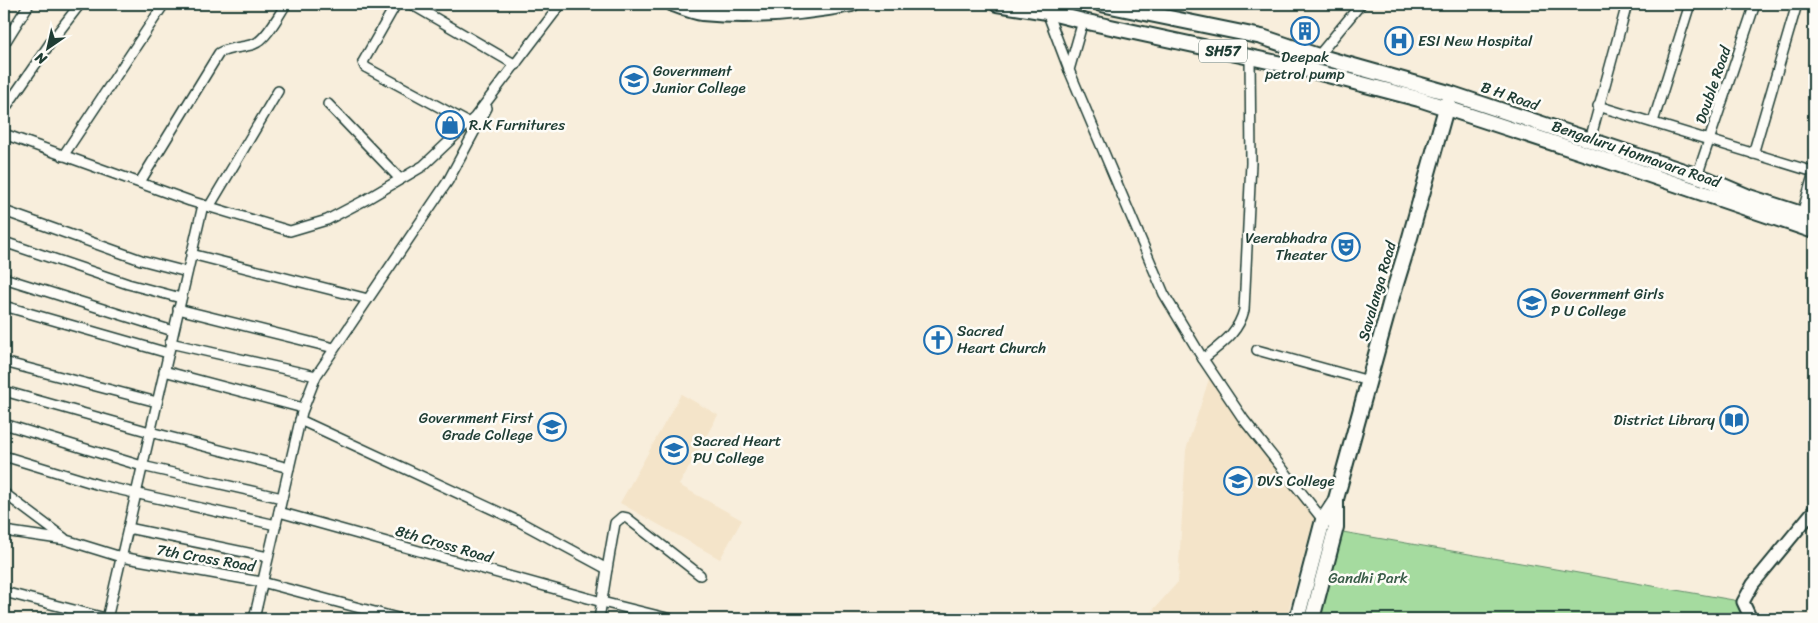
<svg xmlns="http://www.w3.org/2000/svg" width="1818" height="623" font-family="Sriracha,sans-serif">
  <style>
    .built { fill: #f4e4c9 }
    .green { fill: #a5db9f; stroke: #628c6a }
    .lines { fill: none; stroke-linecap: round; stroke-linejoin: round }
    .minor-casing { stroke: #1f3d34; stroke-width: 12 }
    .tertiary-casing { stroke: #1f3d34; stroke-width: 15 }
    .primary-casing { stroke: #1f3d34; stroke-width: 18 }
    .minor { stroke: #fdfcf7; stroke-width: 9 }
    .tertiary { stroke: #fdfcf7; stroke-width: 11 }
    .primary { stroke: #fdfcf7; stroke-width: 14 }
    .labels { text-anchor: middle; stroke-width: 5; stroke-linejoin: round; paint-order: stroke }
    .shield { fill: #fdfcf7; stroke: #62766e; stroke-width: 1 }
    .shield-label { font-size: 14px; font-weight: bold; fill: #1f3d34 }
    .poi-label { font-size: 15px; fill: #1f3d34; stroke: #fdfcf7; text-anchor: start }
    .street-label { font-size: 15px; fill: #1f3d34; stroke: #fdfcf7 }
    .park-label { font-size: 15px; fill: #3a5d49; stroke: #fdfcf7 }
  </style>
  <rect width="100%" height="100%" fill="#f8eedc"/>
  <filter id="ink" filterUnits="userSpaceOnUse"><feTurbulence type="fractalNoise" baseFrequency=".02" numOctaves="2"/><feDisplacementMap in="SourceGraphic" scale="10" xChannelSelector="R" yChannelSelector="G"/><feConvolveMatrix kernelMatrix="1 2 1 2 8 2 1 2 1" color-interpolation-filters="sRGB"/></filter>
  <g filter="url(#ink)">
    <g class="built">
      <path d="M1210,376L1316,512L1286,619H1145L1178,582L1186,450Z"/>
      <path d="M681,394L718,415L679,485L742,520L720,559L620,503Z"/>
    </g>
    <path class="green" d="M1337,531L1739,601L1752,619H1314Z"/>
    <g class="lines">
      <defs>
        <g id="minor">
          <path d="M396,4L363,62L365,67L469,123"/>
          <path d="M411,4L516,65"/>
          <path d="M1047,12L1069,70"/>
          <path d="M1083,21L1069,70L1164,294L1203,359L1244,420L1323,520L1327,522"/>
          <path d="M4,44L29,4"/>
          <path d="M1318,56L1361,4"/>
          <path d="M328,104L400,179"/>
          <path d="M1598,106L1814,172"/>
          <path d="M4,110L53,39L80,4"/>
          <path d="M1653,122L1690,4"/>
          <path d="M4,134L190,201L290,231L327,220L367,199L423,166L475,117L561,4"/>
          <path d="M1590,140L1627,4"/>
          <path d="M1753,154L1797,4"/>
          <path d="M63,156L164,4"/>
          <path d="M1697,176L1755,4"/>
          <path d="M140,182L219,53C230,47 243,48 254,44C266,40 279,15 286,4"/>
          <path d="M209,207L278,91"/>
          <path d="M4,211L141,260L187,272"/>
          <path d="M1802,214L1814,172"/>
          <path d="M4,242L128,284L181,298"/>
          <path d="M191,254L368,299"/>
          <path d="M4,278L173,331"/>
          <path d="M4,306L168,353"/>
          <path d="M178,309L334,348"/>
          <path d="M170,343L316,376"/>
          <path d="M1257,350L1369,381"/>
          <path d="M1203,359C1221,344 1238,334 1244,310L1251,163L1250,57"/>
          <path d="M4,362L157,402"/>
          <path d="M164,371L303,408"/>
          <path d="M4,391L150,432L289,468"/>
          <path d="M300,420L518,521L607,569L599,619"/>
          <path d="M4,424L142,466L282,498"/>
          <path d="M4,456L99,485L276,525"/>
          <path d="M4,493L64,538"/>
          <path d="M279,512L602,602L671,619"/>
          <path d="M128,528L268,557"/>
          <path d="M4,531L66,540L121,557L262,582L401,619"/>
          <path d="M607,569L615,523L622,517L627,518L700,575"/>
          <path d="M4,592L109,619"/>
          <path d="M107,619L203,205"/>
          <path d="M254,619L302,412L316,376L448,181L487,108"/>
        </g>
        <path id="tertiary" d="M1751,619L1743,602L1753,584L1814,510"/>
        <g id="primary">
          <path d="M673,4C682,7 693,12 702,13C752,18 804,13 852,4"/>
          <path d="M997,4L1047,12L1083,21L1305,69L1419,99L1611,162L1814,231"/>
          <path d="M1101,4L1262,37L1318,56L1449,93L1707,179L1749,197L1814,218"/>
          <path d="M1297,619L1323,520L1336,500"/>
          <path d="M1312,619L1336,527V499L1391,300L1407,248L1448,101"/>
        </g>
      </defs>
      <use href="#minor" class="minor-casing"/>
      <use href="#tertiary" class="tertiary-casing"/>
      <use href="#primary" class="primary-casing"/>
      <use href="#minor" class="minor"/>
      <use href="#tertiary" class="tertiary"/>
      <use href="#primary" class="primary"/>
    </g>
  </g>
  <defs>
    <symbol id="building-ring" viewBox="-11 -11 22 22"><circle r="9.5" fill="#fdfcf7" stroke="#1f6fb2" stroke-width="1.5"/><path d="M-4-6H4V6H1V3H-1V6H-4ZM-2.5-4.3h1.7v1.8h-1.7ZM.8-4.3h1.7v1.8H.8ZM-2.5-1h1.7V.8h-1.7ZM.8-1h1.7V.8H.8Z" fill="#1f6fb2"/></symbol>
    <symbol id="hospital-ring" viewBox="-11 -11 22 22"><circle r="9.5" fill="#fdfcf7" stroke="#1f6fb2" stroke-width="1.5"/><path d="M-5-5h3v3.5h4V-5h3V5h-3V1.5h-4V5h-3Z" fill="#1f6fb2"/></symbol>
    <symbol id="university-ring" viewBox="-11 -11 22 22"><circle r="9.5" fill="#fdfcf7" stroke="#1f6fb2" stroke-width="1.5"/><path d="M0-5L7-2L0 1L-7-2ZM-4 1L0 2.5L4 1V4Q0 6-4 4Z" fill="#1f6fb2"/></symbol>
    <symbol id="shop-ring" viewBox="-11 -11 22 22"><circle r="9.5" fill="#fdfcf7" stroke="#1f6fb2" stroke-width="1.5"/><path d="M-5-2.5h2.3a2.7 3.5 0 0 1 5.4 0H5L5.5 6h-11ZM-1.5-2.5h3a1.5 2.3 0 0 0-3 0Z" fill="#1f6fb2"/></symbol>
    <symbol id="theatre-ring" viewBox="-11 -11 22 22"><circle r="9.5" fill="#fdfcf7" stroke="#1f6fb2" stroke-width="1.5"/><path d="M-5-5.5Q0-4 5-5.5V0Q5 5 0 6Q-5 5-5 0ZM-3.3-2.5H-1v1.5H-3.3ZM1-2.5H3.3v1.5H1ZM-2.8 1Q0 5.5 2.8 1Z" fill="#1f6fb2"/></symbol>
    <symbol id="church-ring" viewBox="-11 -11 22 22"><circle r="9.5" fill="#fdfcf7" stroke="#1f6fb2" stroke-width="1.5"/><path d="M-1.2-6h2.4v3.5h3.3v2.4h-3.3V6h-2.4V-.1h-3.3v-2.4h3.3Z" fill="#1f6fb2"/></symbol>
    <symbol id="library-ring" viewBox="-11 -11 22 22"><circle r="9.5" fill="#fdfcf7" stroke="#1f6fb2" stroke-width="1.5"/><path d="M-6-4Q-3-5.5-.7-3.5V5Q-3 3-6 4ZM6-4Q3-5.5 .7-3.5V5Q3 3 6 4Z" fill="#1f6fb2"/></symbol>
  </defs>
  <g fill-rule="evenodd">
    <use href="#building-ring" x="1289" y="15" width="32" height="32"/>
    <use href="#hospital-ring" x="1383" y="25" width="32" height="32"/>
    <use href="#university-ring" x="618" y="64" width="32" height="32"/>
    <use href="#shop-ring" x="434" y="109" width="32" height="32"/>
    <use href="#theatre-ring" x="1330" y="231" width="32" height="32"/>
    <use href="#university-ring" x="1516" y="287" width="32" height="32"/>
    <use href="#church-ring" x="922" y="324" width="32" height="32"/>
    <use href="#library-ring" x="1718" y="404" width="32" height="32"/>
    <use href="#university-ring" x="536" y="411" width="32" height="32"/>
    <use href="#university-ring" x="658" y="434" width="32" height="32"/>
    <use href="#university-ring" x="1222" y="465" width="32" height="32"/>
  </g>
  <g class="labels">
    <rect class="shield" x="1199" y="39.5" width="48" height="23" rx="4"/>
    <g class="shield-label">
      <text x="1223" y="56">SH57</text>
    </g>
    <g class="poi-label">
      <text x="1418" y="46">ESI New Hospital</text>
      <text x="1305" y="62" text-anchor="middle">Deepak<tspan x="1305" dy="17">petrol pump</tspan></text>
      <text x="653" y="76">Government<tspan x="653" dy="17">Junior College</tspan></text>
      <text x="469" y="130">R.K Furnitures</text>
      <text x="1327" y="243" text-anchor="end">Veerabhadra<tspan x="1327" dy="17">Theater</tspan></text>
      <text x="1551" y="299">Government Girls<tspan x="1551" dy="17">P U College</tspan></text>
      <text x="957" y="336">Sacred<tspan x="957" dy="17">Heart Church</tspan></text>
      <text x="533" y="423" text-anchor="end">Government First<tspan x="533" dy="17">Grade College</tspan></text>
      <text x="1715" y="425" text-anchor="end">District Library</text>
      <text x="693" y="446">Sacred Heart<tspan x="693" dy="17">PU College</tspan></text>
      <text x="1257" y="486">DVS College</text>
    </g>
    <g class="street-label">
      <text transform="translate(1713 85) rotate(-71)" y="5">Double Road</text>
      <text transform="translate(1510 96) rotate(19)" y="5">B H Road</text>
      <text transform="translate(1636 154) rotate(19)" y="5">Bengaluru Honnavara Road</text>
      <text transform="translate(1377 291) rotate(-74)" y="5">Savalanga Road</text>
      <text transform="translate(444 544) rotate(16)" y="5">8th Cross Road</text>
      <text transform="translate(206 558) rotate(10)" y="5">7th Cross Road</text>
    </g>
    <g class="park-label">
      <text x="1368" y="583">Gandhi Park</text>
    </g>
  </g>
  <rect width="1818" height="623" fill="none" stroke="#fdfcf7" stroke-width="20"/>
  <rect x="10" y="10" width="1798" height="603" fill="none" stroke="#1f3d34" stroke-width="2" filter="url(#ink)"/>
  <g transform="translate(48 48) rotate(214)" stroke="#fdfcf7" stroke-width="4" paint-order="stroke">
  <path d="M0-4L9 19L0 12L-9 19Z" fill="#1f3d34"/>
  <text y="-8" font-size="14" font-weight="bold" text-anchor="middle" fill="#1f3d34">N</text>
  </g>
</svg>
